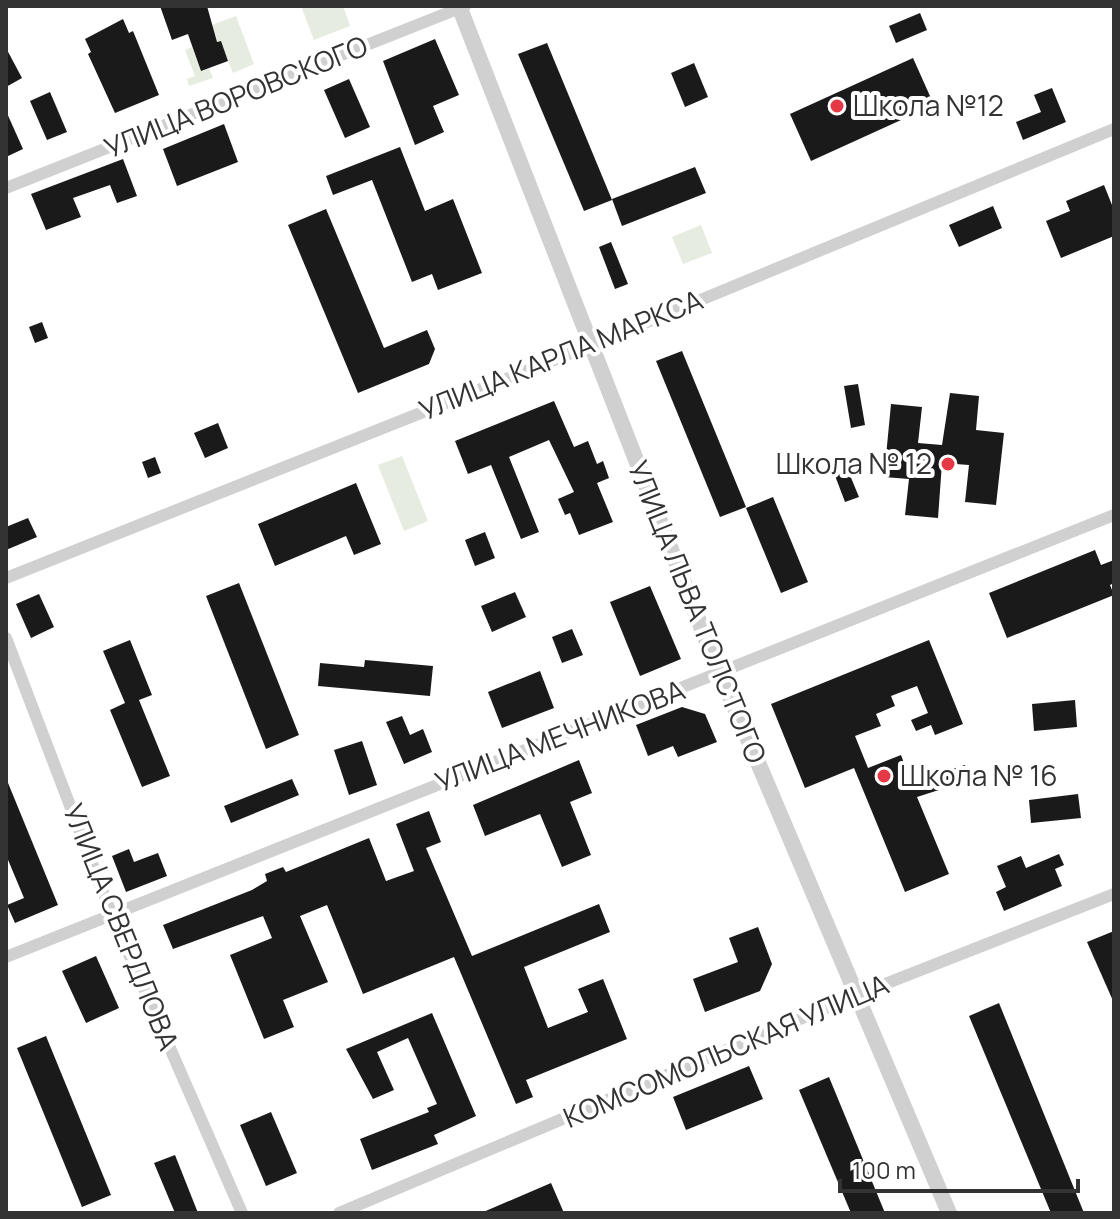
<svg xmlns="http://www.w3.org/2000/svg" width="1120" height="1219" font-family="Manrope,sans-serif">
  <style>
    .green { fill: #e6ecdf }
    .building { fill: #1a1a1a }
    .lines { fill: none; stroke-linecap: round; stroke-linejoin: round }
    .minor { stroke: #d0d0d0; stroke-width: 12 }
    .tertiary { stroke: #d0d0d0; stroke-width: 16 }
    .poi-dot { fill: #e63946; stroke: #fff; stroke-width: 3 }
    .labels { text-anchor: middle; stroke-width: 8; stroke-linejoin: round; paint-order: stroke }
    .street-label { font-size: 28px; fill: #333; stroke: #fff }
    .poi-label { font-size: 28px; fill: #333; stroke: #fff; text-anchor: start }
  </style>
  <rect width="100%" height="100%" fill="#fff"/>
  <g class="green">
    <path d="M301,6H343L350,26L314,40Z"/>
    <path d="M236,16L254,64L233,73L220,41L194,51L201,71L209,68L213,78L189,86L187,79L195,76L185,50L192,47L187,34Z"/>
    <path d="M701,225L712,253L683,264L672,237Z"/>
    <path d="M402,456L428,521L404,531L378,465Z"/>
  </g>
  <g class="building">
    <path d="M160,6H207L217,42L221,41L228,61L201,71L188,34L172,40Z"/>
    <path d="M920,13L927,30L896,43L889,26Z"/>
    <path d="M123,19L129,33L133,31L159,95L115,113L88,54L91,52L85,39Z"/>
    <path d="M435,39L459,95L433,106L444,132L415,145L383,61Z"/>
    <path d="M547,43L612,200L584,211L518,54Z"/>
    <path d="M6,48L22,78L6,87Z"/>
    <path d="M913,58L934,105L811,161L790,114Z"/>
    <path d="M694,63L708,97L685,107L671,73Z"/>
    <path d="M349,79L370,127L345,138L324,90Z"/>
    <path d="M1052,88L1066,122L1023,140L1016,122L1041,112L1034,95Z"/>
    <path d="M50,92L67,132L47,140L30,101Z"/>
    <path d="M6,111L23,149L6,157Z"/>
    <path d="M224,124L238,162L177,186L163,149Z"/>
    <path d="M400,147L425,211L453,199L482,273L438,290L432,274L412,282L372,180L333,195L326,176Z"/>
    <path d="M123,159L137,196L117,203L110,185L73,198L81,217L46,230L31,194Z"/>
    <path d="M695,167L706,193L622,226L612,199Z"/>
    <path d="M1104,185L1114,210V236L1061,258L1046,221L1070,211L1066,201Z"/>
    <path d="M993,206L1002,228L959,247L949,225Z"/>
    <path d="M326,209L384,348L427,330L435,349L429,364L358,393L288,225Z"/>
    <path d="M611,242L628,284L615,289L599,247Z"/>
    <path d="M42,322L48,338L35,343L29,327Z"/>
    <path d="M682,351L746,507L720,517L656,361Z"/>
    <path d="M858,384L865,425L851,428L844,386Z"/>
    <path d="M950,393L979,396L976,430L1004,433L996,505L965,502L969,465L942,463L938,518L905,515L909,479L884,477L891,404L922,407L918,443L942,445Z"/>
    <path d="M554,401L574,447L588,441L597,464L603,461L609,478L597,483L613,522L579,535L570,513L565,515L558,499L574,492L549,440L509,457L539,532L521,539L491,465L468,474L455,441Z"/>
    <path d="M218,423L228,448L205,458L194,433Z"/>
    <path d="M155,457L161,473L148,478L142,462Z"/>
    <path d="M847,468L859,497L845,502L834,473Z"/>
    <path d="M356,483L381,544L354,555L346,536L275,566L258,524Z"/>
    <path d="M773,497L808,582L781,593L746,508Z"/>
    <path d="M28,518L37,537L6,550V527Z"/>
    <path d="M485,532L495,558L475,566L465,540Z"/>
    <path d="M1095,550L1101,565L1114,560V583L1110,585L1114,595L1007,638L989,593Z"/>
    <path d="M239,583L299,735L266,749L206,596Z"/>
    <path d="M650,586L681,659L640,676L610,602Z"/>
    <path d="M515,592L526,617L492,632L481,606Z"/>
    <path d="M39,594L54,627L31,638L16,604Z"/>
    <path d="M572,629L583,655L562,663L552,637Z"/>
    <path d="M130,640L152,695L139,700L170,776L142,787L110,710L125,703L103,651Z"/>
    <path d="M929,640L963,724L935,735L931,725L916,731L911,720L928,713L917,686L891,696L895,706L876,714L881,726L855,736L868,768L901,755L911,782L965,765L970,780L917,797L949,874L905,892L854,768L805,788L771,704Z"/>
    <path d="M365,660L433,666L430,696L318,686L320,663L364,667Z"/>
    <path d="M540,671L554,708L502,728L488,692Z"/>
    <path d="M1075,700L1077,727L1034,731L1032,704Z"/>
    <path d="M682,707L705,714L717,742L678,757L673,746L648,756L636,725Z"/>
    <path d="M402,716L410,735L423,729L432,752L404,764L386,722Z"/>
    <path d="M362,741L377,785L349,795L334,750Z"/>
    <path d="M579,760L592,793L570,802L591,855L562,867L540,814L485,836L473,805Z"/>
    <path d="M6,778L58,905L15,923L7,905L24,898L6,855Z"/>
    <path d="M292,779L299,795L231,823L224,806Z"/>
    <path d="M1078,794L1081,818L1031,823L1029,800Z"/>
    <path d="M429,811L441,842L426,848L472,956L599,904L610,932L524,967L548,1028L588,1012L578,989L603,979L627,1039L526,1080L533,1097L516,1104L454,957L363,994L327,905L300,916L328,982L283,1000L294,1027L264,1039L230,955L272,938L263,916L173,949L163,925L252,890L267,881L265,874L283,867L286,872L369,838L386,881L414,871L396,824Z"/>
    <path d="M129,849L134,862L158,853L167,876L126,892L112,856Z"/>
    <path d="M1059,854L1064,865L1055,869L1062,886L1004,911L996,892L1006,887L997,866L1021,856L1026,868Z"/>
    <path d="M758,927L772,964L760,991L705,1012L693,979L738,962L729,938Z"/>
    <path d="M1114,931V1003L1087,942Z"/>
    <path d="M96,956L119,1008L86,1023L62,971Z"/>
    <path d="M999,1003L1084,1213H1051L969,1016Z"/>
    <path d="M432,1013L476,1116L434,1135L438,1144L372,1170L360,1139L429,1112L427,1108L437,1104L408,1038L377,1052L394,1090L373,1099L346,1049Z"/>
    <path d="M46,1036L111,1195L82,1207L17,1048Z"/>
    <path d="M749,1066L763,1099L686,1130L673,1097Z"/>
    <path d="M829,1077L885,1213H851L799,1090Z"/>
    <path d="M271,1112L297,1173L266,1186L240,1125Z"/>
    <path d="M175,1155L198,1213H175L154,1163Z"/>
    <path d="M551,1183L564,1213H481Z"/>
  </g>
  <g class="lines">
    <g class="minor">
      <path d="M6,188L465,6"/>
      <path d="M6,578L589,346L1114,129"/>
      <path d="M6,638L111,913L242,1213"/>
      <path d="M6,957L1114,515"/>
      <path d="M339,1213L857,995L1114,894"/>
    </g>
    <path class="tertiary" d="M459,6L709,647L949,1213"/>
  </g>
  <g class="poi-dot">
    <circle cx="837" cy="106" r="8"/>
    <circle cx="948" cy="464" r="8"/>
    <circle cx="884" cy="776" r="8"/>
  </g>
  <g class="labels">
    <g class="street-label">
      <text transform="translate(236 97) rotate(-22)" y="10">УЛИЦА ВОРОВСКОГО</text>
      <text transform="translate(561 355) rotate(-22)" y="10">УЛИЦА КАРЛА МАРКСА</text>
      <text transform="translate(697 612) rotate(68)" y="10">УЛИЦА ЛЬВА ТОЛСТОГО</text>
      <text transform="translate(560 736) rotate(-21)" y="10">УЛИЦА МЕЧНИКОВА</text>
      <text transform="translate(121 927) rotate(68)" y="10">УЛИЦА СВЕРДЛОВА</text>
      <text transform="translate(726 1051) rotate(-23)" y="10">КОМСОМОЛЬСКАЯ УЛИЦА</text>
    </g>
    <g class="poi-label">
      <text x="853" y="116">Школа №12</text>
      <text x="932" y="474" text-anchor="end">Школа № 12</text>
      <text x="900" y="786">Школа № 16</text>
    </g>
  </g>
  <rect width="1120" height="1219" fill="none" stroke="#333333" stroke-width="16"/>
  <path d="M840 1179v12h238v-12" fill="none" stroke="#333333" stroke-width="4"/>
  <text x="852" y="1179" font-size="24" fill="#333333" stroke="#ffffff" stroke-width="6" paint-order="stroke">100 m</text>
</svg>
